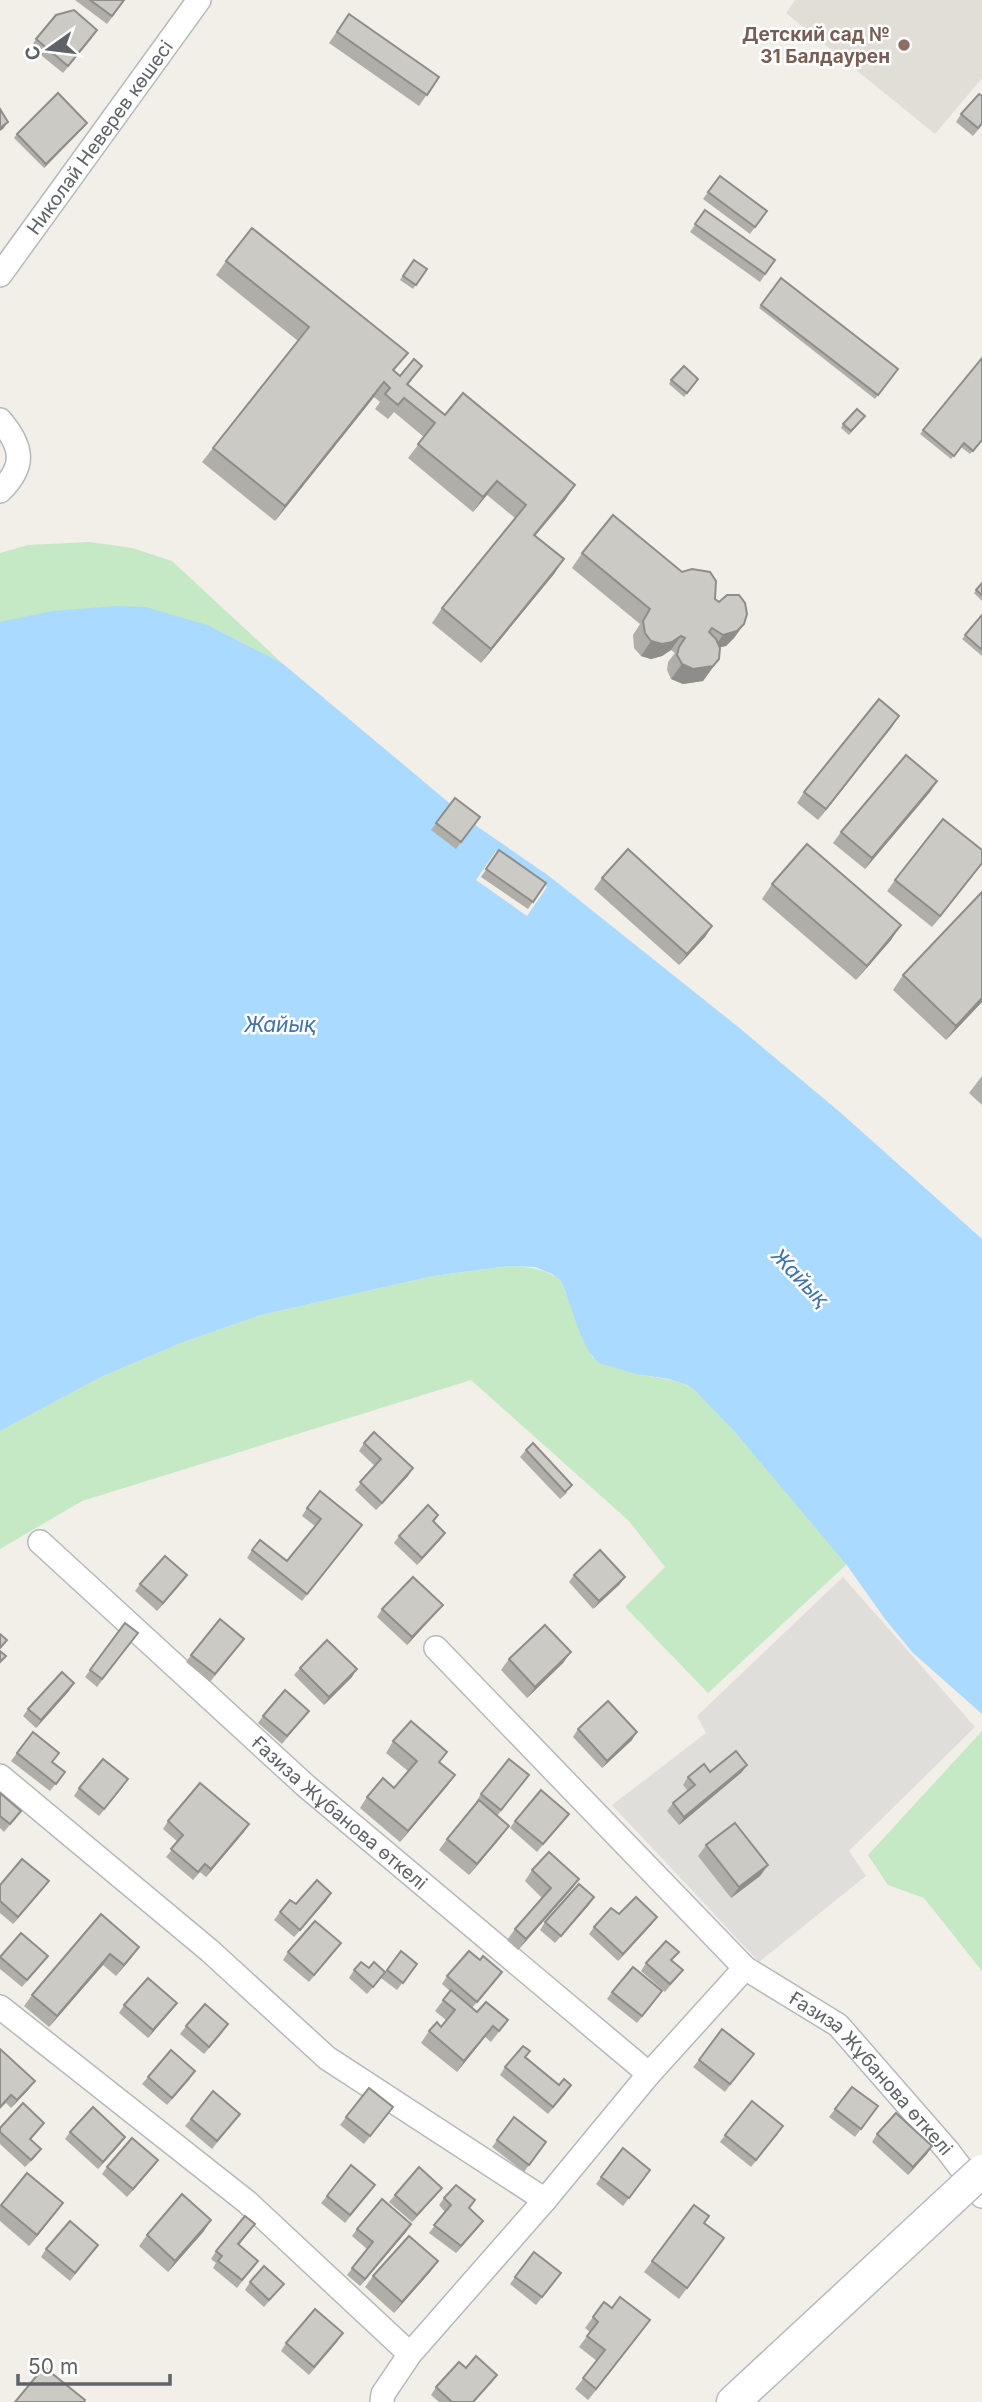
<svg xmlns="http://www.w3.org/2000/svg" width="982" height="2402" font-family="Inter,sans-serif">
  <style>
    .industrial { fill: #e0deda }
    .education { fill: #e1ded6 }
    .green { fill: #c5e8c5 }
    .water { fill: #aadaff }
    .pier { fill: #f1efe8 }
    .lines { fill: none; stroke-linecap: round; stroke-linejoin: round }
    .minor-casing { stroke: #b5b8bc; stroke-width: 26 }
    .secondary-casing { stroke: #b6babf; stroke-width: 35 }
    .minor { stroke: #fff; stroke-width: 23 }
    .secondary { stroke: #fff; stroke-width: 32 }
    .secondary-bridge-casing { stroke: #b6babf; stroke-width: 35; stroke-linecap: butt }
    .secondary-bridge { stroke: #fff; stroke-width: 32 }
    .wall { fill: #afaea9 }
    .shaded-wall { fill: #8f8d8a }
    .building { fill: #cccac5; stroke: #8f8d8a; stroke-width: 2 }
    .education-dot { fill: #8d6e63; stroke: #fff; stroke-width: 2.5 }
    .labels { text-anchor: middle; stroke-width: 5; stroke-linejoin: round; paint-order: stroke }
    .education-label { font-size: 19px; font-weight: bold; fill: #785e54; stroke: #fff; text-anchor: end }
    .street-label { font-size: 19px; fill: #5f6368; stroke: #fff }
    .water-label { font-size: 21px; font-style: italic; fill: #4174aa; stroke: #fff }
  </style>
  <rect width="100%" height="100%" fill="#f1efe8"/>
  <path class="industrial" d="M843,1577L975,1727L849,1851L866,1876L759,1962L612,1805L706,1733L697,1716Z"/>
  <path class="education" d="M795,0H982V78L935,134L786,13Z"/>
  <g class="green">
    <path d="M90,542L132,548L172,561L282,663L210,626L0,622V553L28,545Z"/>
    <path d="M510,1266C528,1267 544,1268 560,1280L592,1357C606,1363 620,1369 634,1373C655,1379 676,1377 694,1390L734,1431L847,1564L708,1693L625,1607L665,1567L629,1521L471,1380L82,1501L0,1549V1431L101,1377L181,1343L261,1315L433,1276Z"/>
    <path d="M982,1731V1971L924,1898L888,1885L868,1855Z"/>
  </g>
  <path class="water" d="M116,606L146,607L210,626L282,663L478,827L549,876L737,1026L841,1113L982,1239V1714L913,1653L885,1619L846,1564L734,1431L694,1390L687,1385L669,1379L636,1374L599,1363C580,1348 572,1303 560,1280L552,1274L535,1267L509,1266L433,1276L261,1315L181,1343L101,1377L0,1431V622L52,611Z"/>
  <path class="pier" d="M496,851L547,887L527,916L476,880Z"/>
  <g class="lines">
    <defs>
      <g id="minor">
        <path id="s1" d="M0,275L199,0"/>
        <path d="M0,420C23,447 26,466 0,491"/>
        <path id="s2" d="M40,1542L306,1786L649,2074"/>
        <path id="s3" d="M436,1648L745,1968L838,2025L948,2151L982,2196"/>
        <path d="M0,1776L210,1951L327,2058L545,2200"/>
        <path d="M0,2007L247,2202L410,2354"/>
        <path d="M382,2402L383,2394L410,2354L545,2200L649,2074L745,1968"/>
      </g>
      <path id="secondary" d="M733,2402L899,2248"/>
    </defs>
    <use href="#minor" class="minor-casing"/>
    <use href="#secondary" class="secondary-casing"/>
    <use href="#minor" class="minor"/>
    <use href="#secondary" class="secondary"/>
    <defs>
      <path id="secondary-bridge" d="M899,2248L982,2171"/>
    </defs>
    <use href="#secondary-bridge" class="secondary-bridge-casing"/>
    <use href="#secondary-bridge" class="secondary-bridge"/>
  </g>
  <g class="wall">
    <path d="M75,0H125L107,24Z"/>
    <path d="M349,14L439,77L419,106L329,43Z"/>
    <path d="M92,38L63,73L31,47L36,39Z"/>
    <path d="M961,114L982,125L973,136L956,122Z"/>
    <path d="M85,126L44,168L14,138L17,134Z"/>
    <path d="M720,176L767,211L750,234L703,199Z"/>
    <path d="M705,210L775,260L760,282L690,232Z"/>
    <path d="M414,260L427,269L413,289L400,280Z"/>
    <path d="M226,261L400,376L412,380L408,385L445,415L575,485L565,500L535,536L564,559L554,574L481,663L432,623L442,608L515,518L487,495L473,512L408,458L424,437L394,412L388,419L375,409L380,402L374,397L275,521L202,462L213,448L298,341L216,275Z"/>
    <path d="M781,278L898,369L875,399L759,308Z"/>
    <path d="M982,358V440L970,454L961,447L951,459L920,434Z"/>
    <path d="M698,379L684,397L669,384L671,380Z"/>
    <path d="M865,416L849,435L841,428L843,424Z"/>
    <path d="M582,553L715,599L744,624L734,638L726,646L720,647L719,659L703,681L683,684L671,679L667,670L668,662L675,653L671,650L662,656L651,659L641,656L634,648L633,635L640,624L572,568Z"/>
    <path d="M982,583V601L974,593Z"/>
    <path d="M982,615V656L962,639Z"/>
    <path d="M899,716L818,820L797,803L804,792Z"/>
    <path d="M937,781L930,792L865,869L833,843L841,832Z"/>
    <path d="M455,798L480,817L456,849L431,830Z"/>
    <path d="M499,850L546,883L528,909L481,877Z"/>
    <path d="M982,864L932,927L887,891L895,880Z"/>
    <path d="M602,878L712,926L705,937L679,965L594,889Z"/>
    <path d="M772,884L891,940L856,980L762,899Z"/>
    <path d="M903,975L982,1002L946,1040L893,990Z"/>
    <path d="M982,1076V1105L969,1093Z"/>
    <path d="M364,1443L408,1476L376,1510L355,1490L375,1466L359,1451Z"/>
    <path d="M526,1450L567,1493L560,1499L520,1457Z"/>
    <path d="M307,1508L357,1532L302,1601L247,1558L252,1550L287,1561L315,1526L302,1516Z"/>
    <path d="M438,1515L434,1522L445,1533L440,1540L417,1565L394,1543L399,1536Z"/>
    <path d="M574,1575L620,1584L593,1609L569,1582Z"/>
    <path d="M182,1582L157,1611L135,1591L140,1584Z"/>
    <path d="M382,1609L437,1612L407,1645L377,1617Z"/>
    <path d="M125,1623L138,1633L97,1687L85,1677Z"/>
    <path d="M244,1639L210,1682L186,1662L191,1655Z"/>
    <path d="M571,1652L563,1663L527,1698L501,1670L509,1659Z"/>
    <path d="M300,1668L352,1677L324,1705L294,1675Z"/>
    <path d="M69,1691L36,1728L23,1716L28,1709Z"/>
    <path d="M309,1711L282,1744L258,1723L263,1716Z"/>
    <path d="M578,1729L632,1740L602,1768L573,1737Z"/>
    <path d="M393,1741L440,1763L455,1775L447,1786L400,1842L360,1808L367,1797L394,1788L408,1771L386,1753Z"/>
    <path d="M17,1753L52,1762L65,1772L50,1791L11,1761Z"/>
    <path d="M710,1772H742L679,1825L667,1811L673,1803L688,1791L683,1785L688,1777Z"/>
    <path d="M524,1782L497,1816L501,1837L469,1875L439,1850L447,1839L477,1803L476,1802L481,1794Z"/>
    <path d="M123,1787L99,1816L74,1796L79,1788Z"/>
    <path d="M0,1793L21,1811L4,1832L0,1828Z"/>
    <path d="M569,1814L537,1852L510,1828L515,1821Z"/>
    <path d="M168,1821L249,1824L206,1877L200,1872L193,1880L166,1857L178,1842L163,1829Z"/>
    <path d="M706,1845L768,1865L760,1876L731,1898L698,1856Z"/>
    <path d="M532,1870L571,1890L518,1950L507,1940L515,1929L542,1898L525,1881Z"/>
    <path d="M49,1881L13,1924L0,1913V1885Z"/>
    <path d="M594,1897L555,1943L540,1930L545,1922Z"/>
    <path d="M326,1901L294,1937L274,1920L280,1912Z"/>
    <path d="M101,1914L131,1958L116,1976L103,1965L49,2027L24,2006L32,1995Z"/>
    <path d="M619,1914L657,1917L652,1924L618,1961L589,1934L594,1927Z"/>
    <path d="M341,1943L309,1982L283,1960L288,1952Z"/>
    <path d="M401,1951L417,1964L397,1990L381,1978L367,1994L349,1978L354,1970L369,1968L385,1972Z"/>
    <path d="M48,1956L22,1987L0,1969V1957Z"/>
    <path d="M672,1961L683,1970L665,1992L641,1971L646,1963Z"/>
    <path d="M447,1976L497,1979L472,2008L477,2012L508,2020L491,2042L485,2037L457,2072L421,2043L429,2031L441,2027L446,2020L435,2011L450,1991L442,1984Z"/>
    <path d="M612,1992L657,1998L637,2023L607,1999Z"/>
    <path d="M177,2003L148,2038L119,2013L124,2005Z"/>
    <path d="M186,2026L223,2032L204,2054L180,2034Z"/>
    <path d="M0,2049L29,2089L11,2108L6,2103L0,2109Z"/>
    <path d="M526,2057L566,2093L548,2114L500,2075L505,2067Z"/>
    <path d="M699,2060L748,2061L725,2092L693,2067Z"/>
    <path d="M148,2077L190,2079L167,2105L142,2084Z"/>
    <path d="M852,2087L878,2106L855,2137L829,2117Z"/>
    <path d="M240,2114L212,2149L185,2126L191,2119Z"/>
    <path d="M388,2114L364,2144L340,2125L346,2117Z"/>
    <path d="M514,2117L546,2142L524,2172L492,2147Z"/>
    <path d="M0,2128L39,2130L30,2140L36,2156L25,2167L0,2144Z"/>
    <path d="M70,2132L120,2144L98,2169L65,2139Z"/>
    <path d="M778,2134L751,2167L720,2142L725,2135Z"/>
    <path d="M877,2134L932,2146L908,2175L872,2142Z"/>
    <path d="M623,2148L650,2170L623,2206L596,2184Z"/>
    <path d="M158,2160L127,2197L102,2174L107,2167Z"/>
    <path d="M27,2173L63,2203L29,2246L0,2221V2206Z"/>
    <path d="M442,2188L412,2222L389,2202L395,2195Z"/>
    <path d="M370,2192L345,2223L321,2203L327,2196Z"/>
    <path d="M444,2198L469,2209L483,2221L456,2253L429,2233L445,2212L439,2205Z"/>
    <path d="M694,2205L704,2223L724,2238L679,2299L644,2272Z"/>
    <path d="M255,2224L239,2245L258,2261L237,2288L213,2268L216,2263L211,2259L216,2251Z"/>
    <path d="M357,2229L406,2232L360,2286L347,2275L367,2249L352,2236Z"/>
    <path d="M204,2231L168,2272L139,2246L147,2235Z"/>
    <path d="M98,2245L70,2281L41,2257L46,2249Z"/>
    <path d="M438,2261L430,2272L394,2313L365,2287L373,2276Z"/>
    <path d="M561,2273L536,2305L510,2284L515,2277Z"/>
    <path d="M250,2282L284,2284L264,2307L245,2290Z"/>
    <path d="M612,2308L650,2320L588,2400L575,2389L597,2361L579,2347L590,2332L585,2328L593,2317Z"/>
    <path d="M338,2341L309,2375L281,2351L286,2343Z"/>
    <path d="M497,2375L474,2402H439L431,2395L436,2387Z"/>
  </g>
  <g class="shaded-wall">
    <path d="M8,122L3,129L0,131V128Z"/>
    <path d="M87,123L85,126L44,168L46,164Z"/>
    <path d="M384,382L374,397L275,521L285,506Z"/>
    <path d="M497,481L487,495L473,512L483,497Z"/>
    <path d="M575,485L565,500L524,549L534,535Z"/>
    <path d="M564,559L554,574L481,663L491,649Z"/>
    <path d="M744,624L734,638L726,646L713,649L723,635Z"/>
    <path d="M681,636L671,650L662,656L651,659L641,656L651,641Z"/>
    <path d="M719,659L703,681L683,684L671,679L682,664Z"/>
    <path d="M899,716L892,727L818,820L826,809Z"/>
    <path d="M937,781L930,792L865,869L872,858Z"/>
    <path d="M982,863V864L932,927L940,916Z"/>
    <path d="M901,925L891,940L856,980L867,966Z"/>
    <path d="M712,926L705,937L679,965L687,954Z"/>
    <path d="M982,998V1002L946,1040L956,1026Z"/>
    <path d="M413,1468L408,1476L376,1510L382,1503Z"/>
    <path d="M445,1533L440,1540L417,1565L422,1558Z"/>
    <path d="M187,1575L182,1582L157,1611L163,1603Z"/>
    <path d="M625,1577L620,1584L593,1609L599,1601Z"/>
    <path d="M443,1605L437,1612L407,1645L412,1637Z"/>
    <path d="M571,1652L563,1663L527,1698L535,1687Z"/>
    <path d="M357,1669L352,1677L324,1705L329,1697Z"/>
    <path d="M74,1683L69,1691L36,1728L41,1720Z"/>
    <path d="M637,1732L632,1740L602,1768L607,1761Z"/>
    <path d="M747,1765L742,1772L679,1825L684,1817Z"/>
    <path d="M455,1775L447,1786L400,1842L408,1831Z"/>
    <path d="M249,1824L244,1832L206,1877L211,1869Z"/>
    <path d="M509,1826L501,1837L469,1875L477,1864Z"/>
    <path d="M768,1865L760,1876L731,1898L739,1887Z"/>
    <path d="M579,1879L571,1890L518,1950L526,1939Z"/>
    <path d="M49,1881L43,1889L13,1924L18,1917Z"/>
    <path d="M331,1893L326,1901L294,1937L300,1930Z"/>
    <path d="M594,1897L589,1905L555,1943L561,1936Z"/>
    <path d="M657,1917L652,1924L618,1961L623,1954Z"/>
    <path d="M139,1947L131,1958L116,1976L124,1965Z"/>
    <path d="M110,1954L103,1965L49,2027L57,2016Z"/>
    <path d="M177,2003L172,2010L148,2038L153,2030Z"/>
    <path d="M493,2026L485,2037L457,2072L464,2061Z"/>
    <path d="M35,2081L29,2089L11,2108L17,2100Z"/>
    <path d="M125,2137L120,2144L98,2169L103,2162Z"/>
    <path d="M932,2146L927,2154L908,2175L913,2167Z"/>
    <path d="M158,2160L152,2168L127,2197L133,2189Z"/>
    <path d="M442,2188L436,2195L412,2222L417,2215Z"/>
    <path d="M63,2203L55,2214L29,2246L37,2235Z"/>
    <path d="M211,2220L204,2231L168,2272L175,2261Z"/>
    <path d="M483,2221L478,2228L456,2253L461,2246Z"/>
    <path d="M411,2224L406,2232L360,2286L365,2279Z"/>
    <path d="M438,2261L430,2272L394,2313L402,2302Z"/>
    <path d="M650,2320L642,2331L588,2400L596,2389Z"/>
    <path d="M497,2375L492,2382L474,2402H473Z"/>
  </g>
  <g class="building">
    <path d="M90,0H124L112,16Z"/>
    <path d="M74,10L97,30L68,66L36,39L56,15Z"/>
    <path d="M349,14L439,77L427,95L337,32Z"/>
    <path d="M58,93L87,123L46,164L17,134Z"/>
    <path d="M979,94L982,96V123L978,128L961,114Z"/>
    <path d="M0,109L8,122L0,128Z"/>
    <path d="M720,176L767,211L755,227L708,192Z"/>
    <path d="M705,210L775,260L765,274L695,224Z"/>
    <path d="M252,228L408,353L393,370L400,376L414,359L422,366L407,384L445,415L463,393L575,485L534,535L564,559L491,649L442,608L526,505L497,481L483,497L418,444L435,423L404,398L398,405L385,394L390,388L384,382L285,506L213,448L309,327L226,261Z"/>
    <path d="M414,260L427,269L416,285L403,276Z"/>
    <path d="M781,278L898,369L878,395L761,305Z"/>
    <path d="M982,358V440L973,451L964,443L954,456L923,430Z"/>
    <path d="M684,366L698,379L687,393L671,380Z"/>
    <path d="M857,409L865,416L851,431L843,424Z"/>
    <path d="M613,515L682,572L692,569L710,572L716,581L715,599L719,602L727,595H739L745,603L747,614L744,624L737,631L723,635L712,628L709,632L716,639L720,648L719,659L713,666L693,669L682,664L677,655L679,647L685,638L681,636L672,642L662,644L651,641L645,633L643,621L650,609L582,553Z"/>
    <path d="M982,583V595L976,590Z"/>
    <path d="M982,615V650L965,635Z"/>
    <path d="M879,699L899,716L826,809L804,792Z"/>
    <path d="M906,755L937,781L872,858L841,832Z"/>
    <path d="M455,798L480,817L461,842L436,823Z"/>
    <path d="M943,819L982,850V863L940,916L895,880Z"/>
    <path d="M807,844L901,925L867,966L772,884Z"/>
    <path d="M628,849L712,926L687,954L602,878Z"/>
    <path d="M499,850L546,883L533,902L486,869Z"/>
    <path d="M982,892V998L956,1026L903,975Z"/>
    <path d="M374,1432L413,1468L382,1503L360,1482L381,1459L364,1443Z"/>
    <path d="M533,1443L572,1485L565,1492L526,1450Z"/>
    <path d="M320,1491L362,1525L307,1594L252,1550L260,1540L287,1561L321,1519L307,1508Z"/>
    <path d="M428,1505L438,1515L433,1521L445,1533L422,1558L399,1536Z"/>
    <path d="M600,1550L625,1577L599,1601L574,1575Z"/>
    <path d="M165,1556L187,1575L163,1603L140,1584Z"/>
    <path d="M413,1577L443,1605L412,1637L382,1609Z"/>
    <path d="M220,1619L244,1639L215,1674L191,1655Z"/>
    <path d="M125,1623L138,1633L102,1679L90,1670Z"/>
    <path d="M545,1625L571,1652L535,1687L509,1659Z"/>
    <path d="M0,1634L7,1640L0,1648Z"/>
    <path d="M327,1640L357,1669L329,1697L300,1668Z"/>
    <path d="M0,1651L6,1656L0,1662Z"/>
    <path d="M62,1672L74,1683L41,1720L28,1709Z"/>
    <path d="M285,1690L309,1711L287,1736L263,1716Z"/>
    <path d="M608,1701L637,1732L607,1761L578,1729Z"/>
    <path d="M411,1721L447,1752L439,1762L455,1775L408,1831L367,1797L383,1778L394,1788L417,1761L393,1741Z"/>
    <path d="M33,1732L59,1753L52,1762L65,1772L56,1784L17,1753Z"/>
    <path d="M736,1751L747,1765L684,1817L673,1803L695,1785L688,1777L704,1764L710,1772Z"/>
    <path d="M103,1759L128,1779L104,1809L79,1788Z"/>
    <path d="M509,1759L529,1775L501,1810L481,1794Z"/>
    <path d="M200,1783L249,1824L211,1869L205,1864L198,1872L171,1849L183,1835L168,1821Z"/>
    <path d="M541,1790L569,1814L543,1844L515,1821Z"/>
    <path d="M0,1793L21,1811L10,1824L0,1816Z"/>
    <path d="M479,1800L509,1826L477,1864L447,1839Z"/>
    <path d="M735,1823L768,1865L739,1887L706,1845Z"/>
    <path d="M549,1852L579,1879L526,1939L515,1929L551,1888L532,1870Z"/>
    <path d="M22,1859L49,1881L18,1917L0,1901V1885Z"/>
    <path d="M317,1880L331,1893L300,1930L280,1912L290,1900L296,1904Z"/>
    <path d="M579,1884L594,1897L561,1936L545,1922Z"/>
    <path d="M636,1897L657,1917L623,1954L594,1927L611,1908L619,1914Z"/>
    <path d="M101,1914L139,1947L124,1965L110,1954L57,2016L32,1995Z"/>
    <path d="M315,1921L341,1943L314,1975L288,1952Z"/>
    <path d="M21,1933L48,1956L27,1980L0,1957Z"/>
    <path d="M666,1941L679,1952L671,1960L683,1970L670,1984L646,1963Z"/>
    <path d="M401,1951L417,1964L403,1983L387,1970Z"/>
    <path d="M469,1951L480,1960L483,1956L502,1972L477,2002L447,1976Z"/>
    <path d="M361,1962L369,1968L374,1962L385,1972L373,1987L354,1970Z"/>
    <path d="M633,1967L662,1991L642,2016L612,1992Z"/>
    <path d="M148,1978L177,2003L153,2030L124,2005Z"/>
    <path d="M451,1990L477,2012L486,2002L508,2020L499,2031L493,2026L464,2061L429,2031L437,2022L441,2027L455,2010L443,2000Z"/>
    <path d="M205,2004L228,2024L209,2047L186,2026Z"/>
    <path d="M722,2029L754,2054L730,2084L699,2060Z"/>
    <path d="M523,2046L530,2051L525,2057L559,2085L564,2079L571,2085L553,2107L505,2067Z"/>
    <path d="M0,2049L35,2081L17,2100L11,2095L0,2107Z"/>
    <path d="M171,2050L195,2071L172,2098L148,2077Z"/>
    <path d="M852,2087L878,2106L861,2129L835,2109Z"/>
    <path d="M369,2088L393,2107L370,2136L346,2117Z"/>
    <path d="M213,2091L240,2114L217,2141L191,2119Z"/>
    <path d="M752,2101L783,2126L756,2160L725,2135Z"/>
    <path d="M23,2103L44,2123L30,2139L41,2149L31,2160L0,2132V2128Z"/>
    <path d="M93,2107L125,2137L103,2162L70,2132Z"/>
    <path d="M896,2113L932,2146L913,2167L877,2134Z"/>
    <path d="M514,2117L546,2142L529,2165L497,2140Z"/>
    <path d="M132,2138L158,2160L133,2189L107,2167Z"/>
    <path d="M623,2148L650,2170L629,2198L601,2177Z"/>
    <path d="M351,2165L375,2185L350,2215L327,2196Z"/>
    <path d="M419,2167L442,2188L417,2215L395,2195Z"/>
    <path d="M27,2173L63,2203L37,2235L1,2205Z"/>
    <path d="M456,2185L475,2200L469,2208L483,2221L461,2246L434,2225L451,2205L444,2198Z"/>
    <path d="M182,2194L211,2220L175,2261L147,2235Z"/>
    <path d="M382,2199L411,2224L365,2279L352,2268L373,2242L357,2229Z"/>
    <path d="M694,2205L709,2216L704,2223L724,2238L687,2288L652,2261Z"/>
    <path d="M245,2216L255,2224L238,2244L258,2261L242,2280L218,2261L222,2256L216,2251Z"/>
    <path d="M70,2221L98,2245L75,2273L46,2249Z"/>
    <path d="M409,2236L438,2261L402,2302L373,2276Z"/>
    <path d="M534,2252L561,2273L542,2297L515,2277Z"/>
    <path d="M264,2266L284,2284L269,2300L250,2282Z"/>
    <path d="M620,2297L650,2320L596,2389L583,2378L605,2350L587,2336L598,2322L593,2317L604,2302L612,2308Z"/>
    <path d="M315,2309L343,2333L314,2367L286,2343Z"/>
    <path d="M476,2356L497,2375L473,2402H452L436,2387L459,2362L466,2368Z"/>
    <path d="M44,2367L85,2400L84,2402H15Z"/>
  </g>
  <circle class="education-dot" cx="904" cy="45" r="7"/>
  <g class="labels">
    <g class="education-label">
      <text x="890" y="41">Детский сад №<tspan x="890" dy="22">31 Балдаурен</tspan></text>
    </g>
    <g class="street-label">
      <text dy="7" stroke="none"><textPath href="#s1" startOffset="170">Николай Неверев көшесі</textPath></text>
      <text dy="7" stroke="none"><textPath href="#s2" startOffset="404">Ғазиза Жұбанова өткелі</textPath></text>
      <text dy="7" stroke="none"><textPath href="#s3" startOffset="611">Ғазиза Жұбанова өткелі</textPath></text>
    </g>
    <g class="water-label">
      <text x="280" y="1032">Жайық</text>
      <text transform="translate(800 1278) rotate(46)" y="7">Жайық</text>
    </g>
  </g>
  <g transform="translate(49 49) rotate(256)" stroke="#ffffff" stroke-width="5" paint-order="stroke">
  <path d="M0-5L12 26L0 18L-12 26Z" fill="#5f6368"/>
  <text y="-10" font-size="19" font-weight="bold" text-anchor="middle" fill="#5f6368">С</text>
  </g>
  <path d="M18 2374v10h152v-10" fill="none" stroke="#5f6368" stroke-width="3.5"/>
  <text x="28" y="2374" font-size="21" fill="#5f6368" stroke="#ffffff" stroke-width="5" paint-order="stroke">50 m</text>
</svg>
